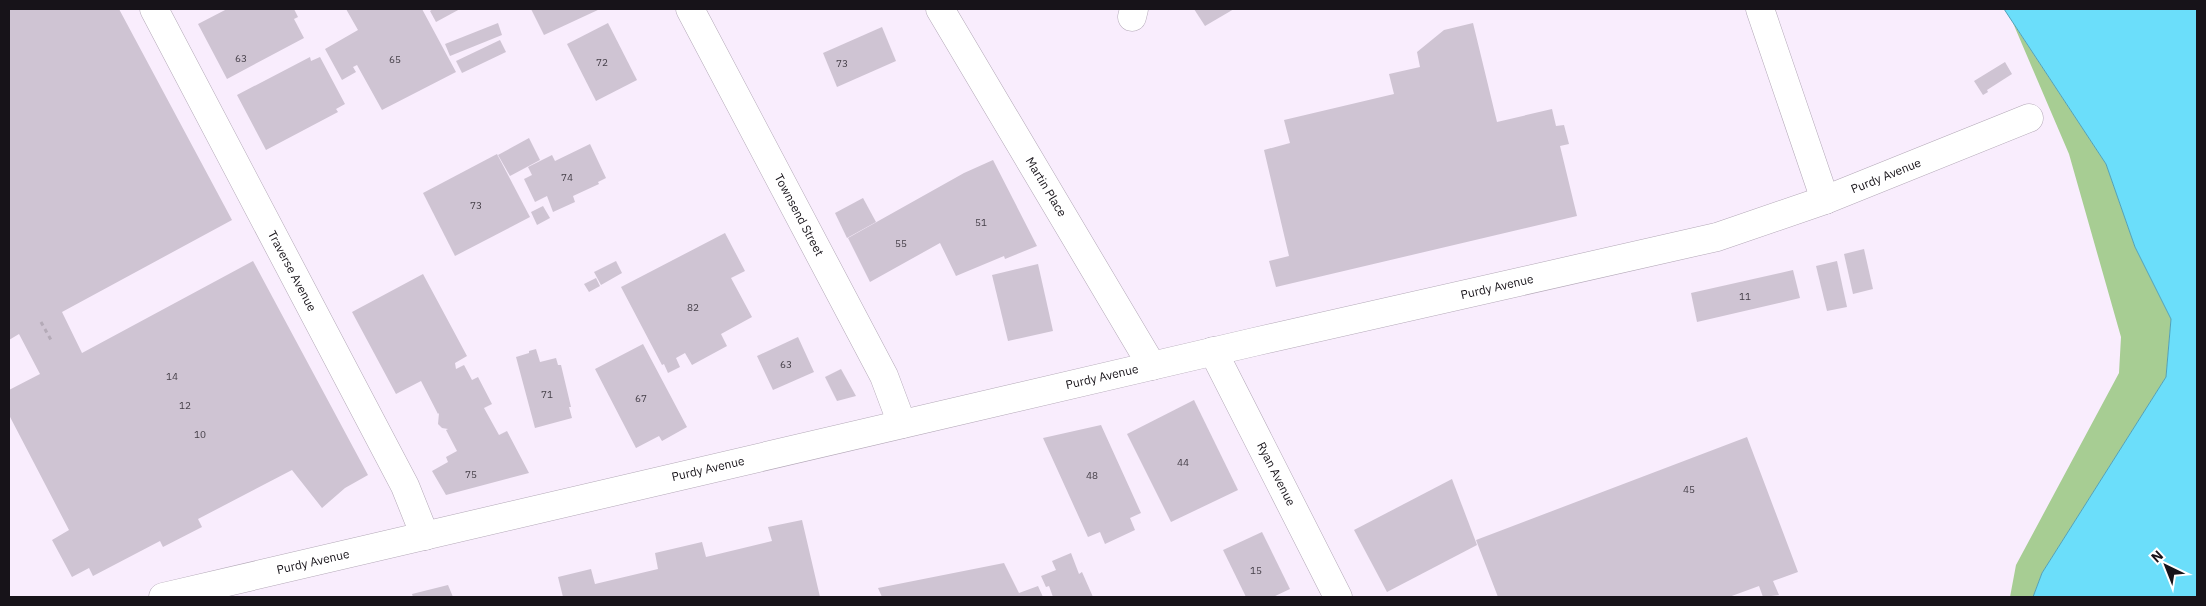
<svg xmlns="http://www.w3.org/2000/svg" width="2206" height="606" font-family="'IBM Plex Sans',sans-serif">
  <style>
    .green { fill: #a7cd93 }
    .water { fill: #6bdefa; stroke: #52a1b6 }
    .building { fill: #cfc4d3 }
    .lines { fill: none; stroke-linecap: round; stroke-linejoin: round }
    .minor-casing { stroke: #b3a8b7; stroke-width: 29 }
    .path { stroke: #b4aab7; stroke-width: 3; stroke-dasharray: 4 4; stroke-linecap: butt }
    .minor { stroke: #fff; stroke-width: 28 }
    .labels { text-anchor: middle; stroke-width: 4; stroke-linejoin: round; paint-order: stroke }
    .number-label { font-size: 10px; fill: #453f48 }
    .street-label { font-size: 12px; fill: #171319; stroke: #fff }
  </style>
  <rect width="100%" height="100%" fill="#f9edfd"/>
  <path class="green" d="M2013,23L2106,164L2135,247L2171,319L2166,377L2042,573L2033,597H2010L2016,565L2119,373L2121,337L2069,154Z"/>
  <path class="water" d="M2004,9H2197V597H2033L2042,573L2166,377L2171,319L2135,247L2106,164Z"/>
  <g class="building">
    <path d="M9,9H119L232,220L62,312L82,353L253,261L368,475L345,488L322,508L292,470L198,519L202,527L163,547L160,541L93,576L89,568L72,577L52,540L69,530L9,415V390L40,374L19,334L9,340Z"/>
    <path d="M227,9H294L298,17L294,19L304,38L227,79L198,24Z"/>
    <path d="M346,9H422L456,72L382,110L357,65L353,67L356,72L342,80L325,49L358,30Z"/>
    <path d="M433,9H460L436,22L430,11Z"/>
    <path d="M531,9H600L544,35Z"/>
    <path d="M1194,9H1234L1205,26Z"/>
    <path d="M498,23L502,35L450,56L445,44Z"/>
    <path d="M608,23L637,80L596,101L567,44Z"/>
    <path d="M1473,23L1497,122L1552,109L1556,126L1564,125L1569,144L1560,146L1577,216L1276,287L1269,261L1289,256L1264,150L1290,143L1284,120L1394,94L1389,74L1420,67L1417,52L1444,30Z"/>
    <path d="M882,27L896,61L837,87L823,53Z"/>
    <path d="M500,40L506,52L462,73L456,61Z"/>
    <path d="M310,57L311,61L320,57L345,104L336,109L338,112L266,150L237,95Z"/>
    <path d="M2005,62L2012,74L1987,90L1988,92L1983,95L1974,81Z"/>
    <path d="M529,138L540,160L510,176L498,155Z"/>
    <path d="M590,144L606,178L598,182L599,184L573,196L575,202L553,212L547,196L535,202L524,179L532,175L528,167L552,155L555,161Z"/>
    <path d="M497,154L530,217L455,256L423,193Z"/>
    <path d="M993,160L1037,246L1005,259L1004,256L956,276L940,243L870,282L848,238L964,173Z"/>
    <path d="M863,198L876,222L847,238L835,213Z"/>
    <path d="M543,206L550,218L537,225L531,212Z"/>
    <path d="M725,233L745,271L731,278L752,317L721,334L727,346L692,365L685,353L676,358L680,367L668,373L664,364L662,365L621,287Z"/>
    <path d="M1864,249L1873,289L1853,294L1844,254Z"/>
    <path d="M616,261L622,273L601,285L594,272Z"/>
    <path d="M1837,261L1847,307L1827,311L1816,266Z"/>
    <path d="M1038,264L1053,331L1008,341L992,275Z"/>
    <path d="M1793,270L1800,298L1697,322L1691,293Z"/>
    <path d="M423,274L467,356L455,363L456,369L464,365L472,380L478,377L492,404L484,408L499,435L507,431L529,473L446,495L432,471L448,462L446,457L457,451L446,430L448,429L442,428L438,424L439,413L438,414L421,381L396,394L352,312Z"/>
    <path d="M596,278L600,286L589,292L584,284Z"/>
    <path d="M798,337L814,372L773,390L757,356Z"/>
    <path d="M643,344L687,427L662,441L659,436L636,448L595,369Z"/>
    <path d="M536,349L540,362L556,358L558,365H561L571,407H569L572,418L535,428L516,357L529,353V351Z"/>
    <path d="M841,369L856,396L837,401L825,377Z"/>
    <path d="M1194,400L1238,490L1171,522L1127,434Z"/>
    <path d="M1101,425L1141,513L1130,518L1135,530L1105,544L1100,532L1088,537L1043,438Z"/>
    <path d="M1747,437L1798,572L1773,581L1779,595L1763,597L1759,586L1729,597H1498L1476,540Z"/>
    <path d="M1452,479L1477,545L1387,592L1354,530Z"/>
    <path d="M802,520L820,597H563L558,577L591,569L595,584L658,569L655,553L702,542L706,557L772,541L768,527Z"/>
    <path d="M1262,532L1290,589L1273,597H1246L1223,550Z"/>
    <path d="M1071,553L1079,574L1082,572L1093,597H1053L1049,586L1046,587L1041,576L1056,570L1052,561Z"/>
    <path d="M1004,563L1019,593L1038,586L1043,597H882L878,588Z"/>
    <path d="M448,585L453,597H413L412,594Z"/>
  </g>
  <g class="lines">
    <defs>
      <g id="minor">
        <path d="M154,9L405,486L425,536"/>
        <path d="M690,9L884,376L902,424"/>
        <path d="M940,9L1152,366"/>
        <path d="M1760,9L1825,200"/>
        <path d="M1132,17L1134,9"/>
        <path d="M1213,351L1338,597"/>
        <path d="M163,597L1254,342L1717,237L1825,200L2029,118"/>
      </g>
    </defs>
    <use href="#minor" class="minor-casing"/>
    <path class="path" d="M41,322L51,340"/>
    <use href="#minor" class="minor"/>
  </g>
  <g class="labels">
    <g class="number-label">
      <text x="241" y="62">63</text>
      <text x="395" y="63">65</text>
      <text x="602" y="66">72</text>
      <text x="842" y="67">73</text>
      <text x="567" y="181">74</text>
      <text x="476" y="209">73</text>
      <text x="981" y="226">51</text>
      <text x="901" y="247">55</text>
      <text x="1745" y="300">11</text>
      <text x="693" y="311">82</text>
      <text x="786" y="368">63</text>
      <text x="172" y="380">14</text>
      <text x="547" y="398">71</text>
      <text x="641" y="402">67</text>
      <text x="185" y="409">12</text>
      <text x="200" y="438">10</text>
      <text x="1183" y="466">44</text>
      <text x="471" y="478">75</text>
      <text x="1092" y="479">48</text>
      <text x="1689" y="493">45</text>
      <text x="1256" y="574">15</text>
    </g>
    <g class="street-label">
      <text transform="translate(1886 176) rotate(-22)" y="4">Purdy Avenue</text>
      <text transform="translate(1046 187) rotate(59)" y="4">Martin Place</text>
      <text transform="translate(799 215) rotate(62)" y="4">Townsend Street</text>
      <text transform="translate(292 271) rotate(62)" y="4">Traverse Avenue</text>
      <text transform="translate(1497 287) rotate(-13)" y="4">Purdy Avenue</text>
      <text transform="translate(1102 377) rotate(-13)" y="4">Purdy Avenue</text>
      <text transform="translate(708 469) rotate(-13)" y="4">Purdy Avenue</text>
      <text transform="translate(1276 474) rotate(63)" y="4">Ryan Avenue</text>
      <text transform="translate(313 562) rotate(-13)" y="4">Purdy Avenue</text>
    </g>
  </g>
  <rect width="2206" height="606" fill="none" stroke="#171319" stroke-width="20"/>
  <g transform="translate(2166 566) rotate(317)" stroke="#ffffff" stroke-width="4" paint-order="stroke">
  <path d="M0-4L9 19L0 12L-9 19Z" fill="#171319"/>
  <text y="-8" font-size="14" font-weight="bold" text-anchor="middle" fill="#171319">N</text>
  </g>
</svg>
